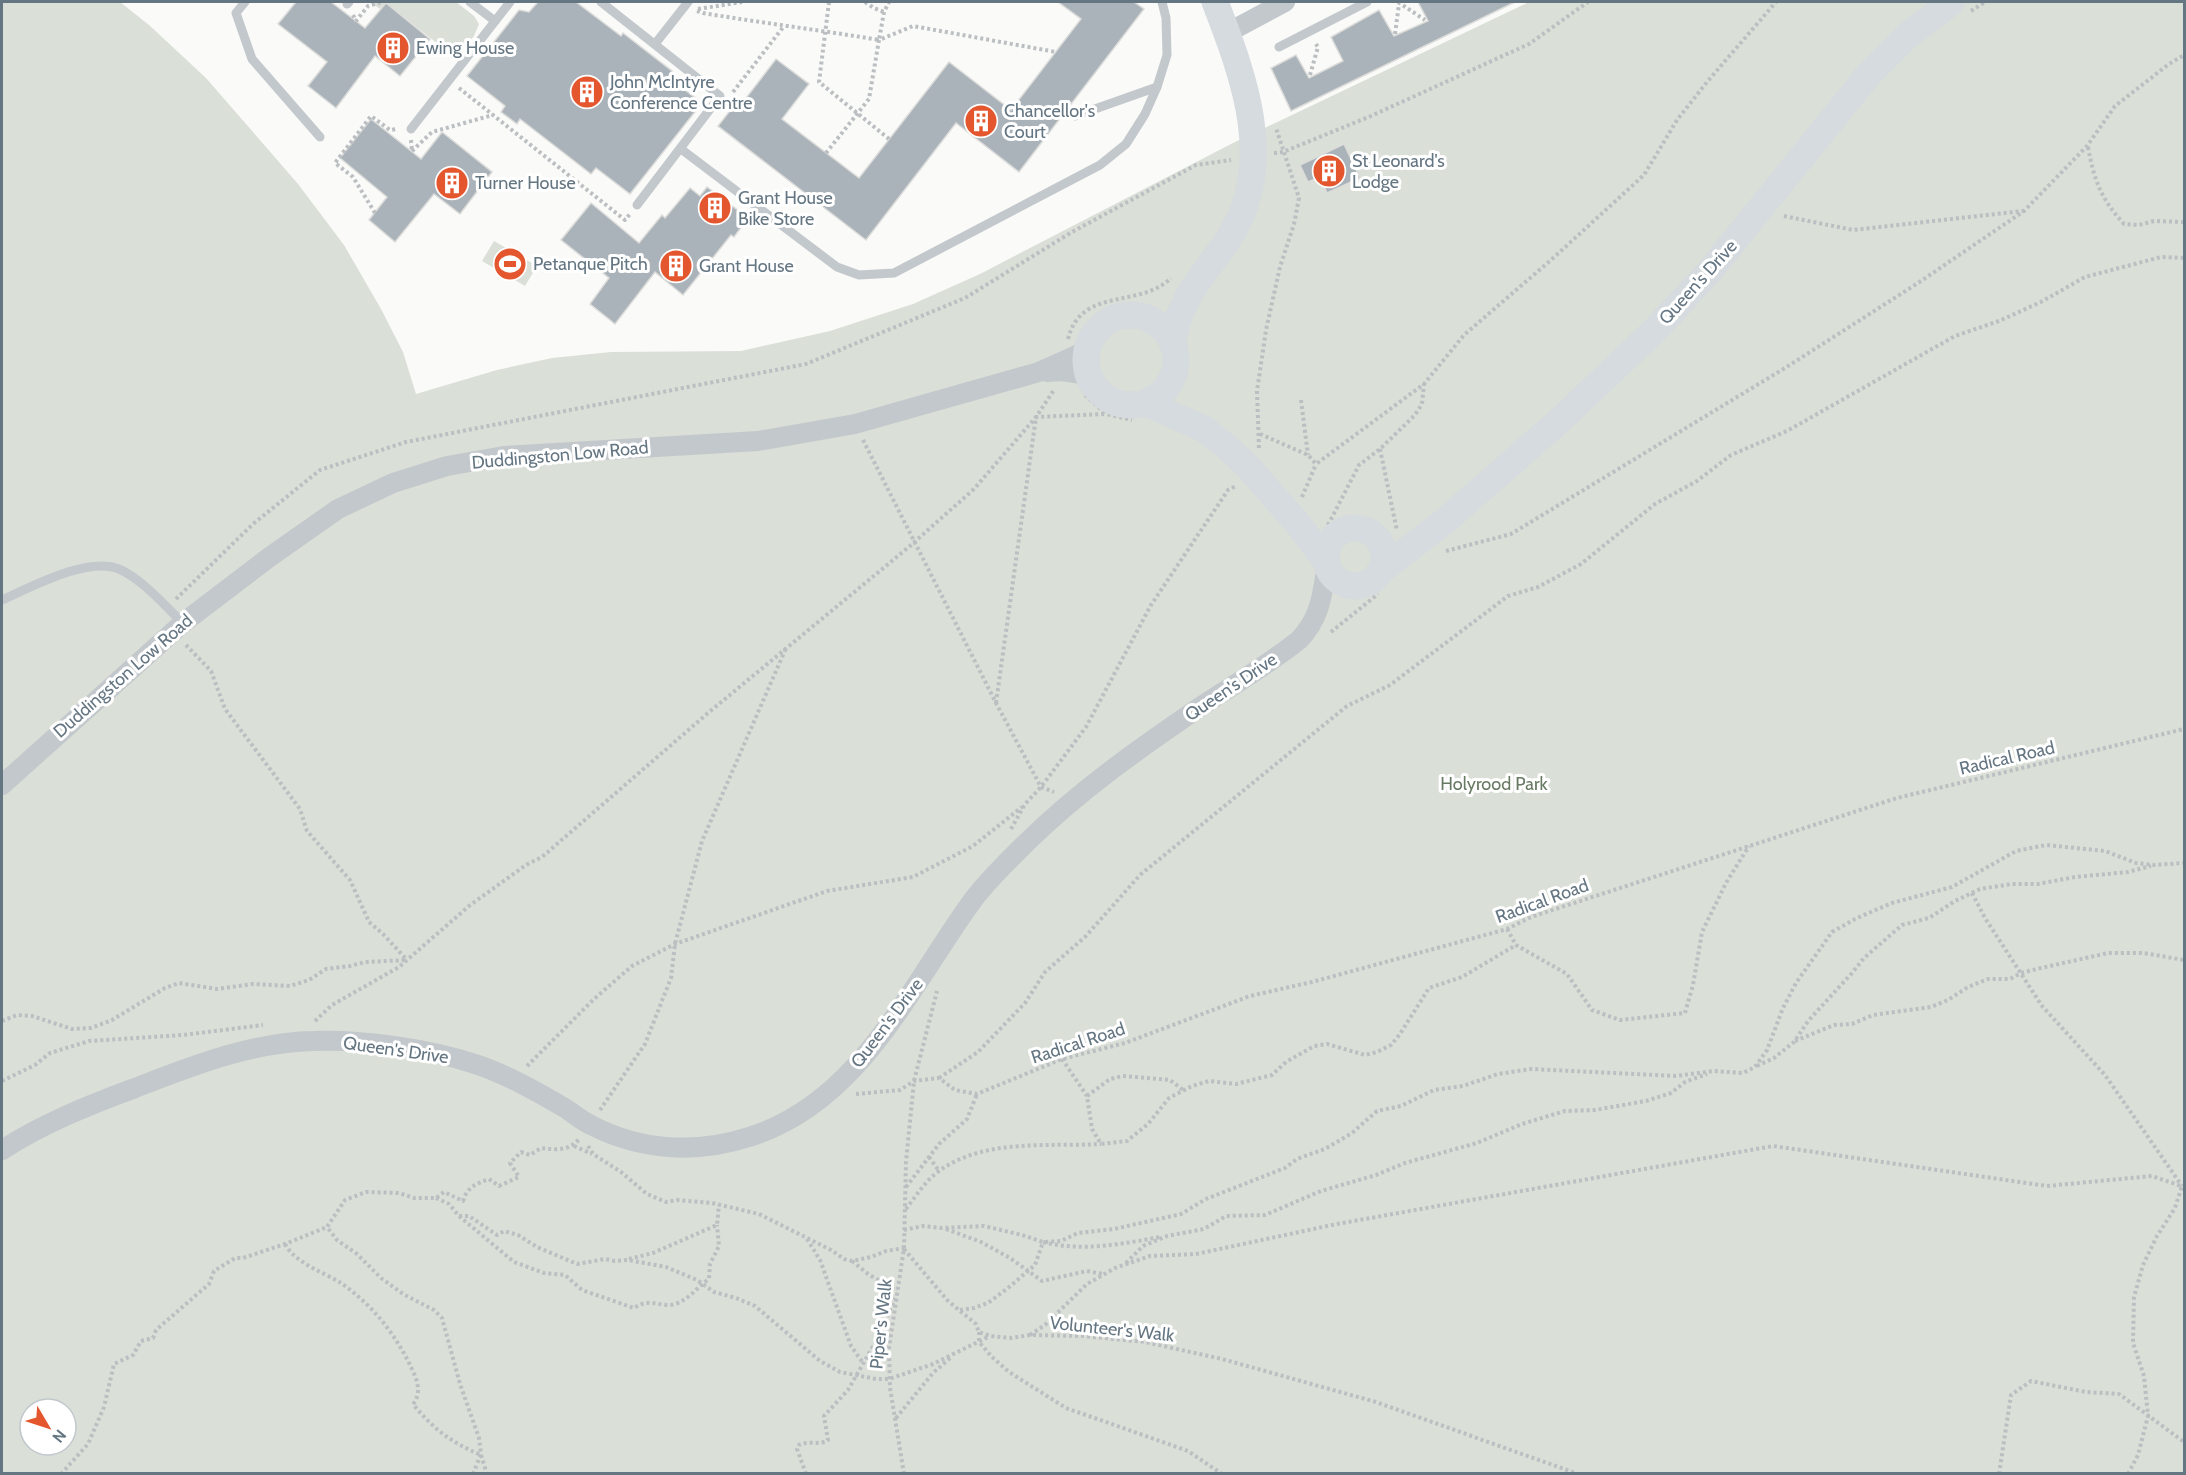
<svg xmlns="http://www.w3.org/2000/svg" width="2186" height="1475" font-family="Cabin,sans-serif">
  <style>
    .green { fill: #dadfd7; fill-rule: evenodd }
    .building { fill: #aab3b9; stroke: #dcdcda; stroke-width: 1.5 }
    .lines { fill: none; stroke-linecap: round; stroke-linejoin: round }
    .path { stroke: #bbbfc2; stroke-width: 4; stroke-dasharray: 3 3; stroke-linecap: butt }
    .lane { stroke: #c3c8cc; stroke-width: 9 }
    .street { stroke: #c3c8cc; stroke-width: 20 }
    .secondary { stroke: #d6dbdf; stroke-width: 27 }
    .labels { text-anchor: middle; stroke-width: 6; stroke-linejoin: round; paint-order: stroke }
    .poi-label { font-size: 18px; fill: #657683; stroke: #fff; text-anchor: start }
    .street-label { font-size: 18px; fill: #657683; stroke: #fff }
    .park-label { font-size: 18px; fill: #687a64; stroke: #fff }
  </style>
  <rect width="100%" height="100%" fill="#fafaf8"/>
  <g class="green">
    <path d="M2,2H120L149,25L206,78L298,184L344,245L381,309L403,352L416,394L497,370L552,358L611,352L741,351L830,331L913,304L980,274L1233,143L1529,2H2184V1473L2,1474ZM30,1409H66V1445H30Z"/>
    <path d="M370,2H456L474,16L479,24L474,36L456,58L386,3L380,9Z"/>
    <path d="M494,241L537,266L525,286L482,261Z"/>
  </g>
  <g class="building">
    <path d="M296,2H331L365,28L386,3L430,39L400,76L375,56L336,108L308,86L327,62L278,24Z"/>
    <path d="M538,2H576L621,36L623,33L672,71L668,77L702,103L630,194L596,168L591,174L520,119L517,124L501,112L505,106L467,76L519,10L529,12Z"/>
    <path d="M1058,2H1134L1144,9L1019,172L956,123L866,240L718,126L736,103L740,106L776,59L809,84L782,119L859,178L949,62L1011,110L1081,19Z"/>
    <path d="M1418,2H1515L1291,111L1271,68L1296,55L1309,78L1343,61L1331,37L1379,10L1394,36L1428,21Z"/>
    <path d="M371,119L421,159L442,132L492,172L460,214L434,194L395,242L369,220L387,197L340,158Z"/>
    <path d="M1344,144L1360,178L1327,193L1320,177L1308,182L1300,165Z"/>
    <path d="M707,187L748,218L734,237L731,235L683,295L655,272L615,324L590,304L609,278L561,240L591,203L639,243L662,215L665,218L690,188L700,196Z"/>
  </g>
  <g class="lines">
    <g class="path">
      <path d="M829,2L819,82L889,139"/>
      <path d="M865,2L874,8L884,12"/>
      <path d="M1398,2L1425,20"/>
      <path d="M698,9L742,2"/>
      <path d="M697,11L703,13C762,23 820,30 879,40L884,12L889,2"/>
      <path d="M1971,11L1985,2"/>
      <path d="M353,15L356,21L368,6L382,2"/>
      <path d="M1395,34L1399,4"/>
      <path d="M1310,75L1318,47L1316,44"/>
      <path d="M459,88L625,220L630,214"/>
      <path d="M733,92L784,26"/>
      <path d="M411,140L412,152"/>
      <path d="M2088,147C2094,180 2101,199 2124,224L2139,225L2154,221L2184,222"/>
      <path d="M412,151L432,132L493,115"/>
      <path d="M826,153L869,99L879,40L913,26L1056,52"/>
      <path d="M1274,153L1283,152L1371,116L1529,44L1588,2"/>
      <path d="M375,213L353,177L335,163L371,116L390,130L397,129"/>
      <path d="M1784,216L1853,230L2023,211"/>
      <path d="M1068,339C1081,286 1140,309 1171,278"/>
      <path d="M1085,395L1106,414L1132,420"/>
      <path d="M1301,400L1308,455"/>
      <path d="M1260,434L1308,455L1316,464L1424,384L1464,335L1551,260L1644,175L1677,120L1707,82L1776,2"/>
      <path d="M863,440L996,703L1041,787L1054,792"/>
      <path d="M1259,448L1257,391L1266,330L1280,267L1294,224L1299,198L1276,128"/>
      <path d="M1380,449L1397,531"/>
      <path d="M1302,497L1316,464"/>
      <path d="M1328,525L1359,465L1380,449L1415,415L1422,404L1424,384"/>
      <path d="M1446,551L1511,534L1785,368L1918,283L2024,211L2087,146L2115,106L2169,64L2184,55"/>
      <path d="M176,599L253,524L320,470L406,442L806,364L965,298L1072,232L1196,165L1231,160"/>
      <path d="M1331,632L1378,594"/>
      <path d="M186,645L211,671L225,709L300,809L307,831L350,880L369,922L383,934L407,960"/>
      <path d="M996,703L1036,417L1105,414"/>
      <path d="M1011,829L1025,804L1041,787L1086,727L1151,605L1228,490L1236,486"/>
      <path d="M1972,893L1985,918L2042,1006L2105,1075L2182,1186"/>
      <path d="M1507,929L1516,945L1567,974L1592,1010L1620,1020L1685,1013L1693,985L1702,932L1726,883L1749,846"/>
      <path d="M2,1021L17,1015L32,1016L72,1029L91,1028L112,1020L165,988L179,983L217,989L253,984L290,986L309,980L326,969L350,966L365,962L407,960"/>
      <path d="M315,1021L332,1005L399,967L469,906L526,865L542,857L708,713L910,546L974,489L1036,417L1054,390"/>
      <path d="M1795,1041L1834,1025L1852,1024L1873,1015L1931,1007L1948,1000L1968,987L1988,979H2010L2021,973L2041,968L2108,953H2143L2184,960"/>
      <path d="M1062,1059L1087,1096L1092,1129L1101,1144L1127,1141L1148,1124L1169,1098L1192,1086L1209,1081L1236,1084L1272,1075L1286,1062L1314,1046L1327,1044L1365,1055L1377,1052L1391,1045L1400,1034L1429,988L1462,977L1516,945"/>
      <path d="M527,1066L594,999L632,966L675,944L827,891L913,877L973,846L1022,807"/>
      <path d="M1757,1066L1774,1058L1794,1042L1808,1021L1852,973L1864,958L1902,925L1929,918L1955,901L1980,889L2012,884H2038L2075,877L2128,872L2151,866"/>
      <path d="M939,1078L978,1052L1025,1003L1045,972L1086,936L1140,875L1347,706L1390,685L1508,596L1538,587L1581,564L1655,504L1697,481L1731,455L1787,431L1955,336L1999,321L2041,302L2085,277L2161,257L2184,258"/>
      <path d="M2,1081L35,1065L50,1053L89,1041L183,1035L263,1025"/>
      <path d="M856,1094L900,1090L914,1081L939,1078L955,1090L977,1094L1062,1059L1125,1043L1250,996L1312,982L1507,929L1531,917L1897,798L2184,729"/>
      <path d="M1087,1096L1110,1079L1123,1076L1170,1080L1183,1090"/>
      <path d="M600,1110L645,1044L671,978L675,944L702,841L786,648"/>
      <path d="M574,1146L592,1154"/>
      <path d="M588,1146L593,1154L621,1172L647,1194L666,1202L677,1200L712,1203L759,1214L831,1250L844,1259L852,1261L871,1257L886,1251L904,1248"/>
      <path d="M929,1157L939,1171"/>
      <path d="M906,1187L939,1144L967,1119L977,1094"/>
      <path d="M436,1198L449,1204L459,1216H469L497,1235L504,1231L518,1235L537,1247L577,1264L605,1259L615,1261L628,1260L666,1267L697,1280L714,1292L736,1298L755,1306L820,1361L840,1372L876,1379H889L933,1364L990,1336"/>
      <path d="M906,1209C916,1196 925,1181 939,1171C985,1138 1048,1147 1101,1144"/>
      <path d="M459,1216L514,1262L544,1273L565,1275L582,1290L634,1308C637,1306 643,1303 647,1303C656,1302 665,1307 675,1304C690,1299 697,1287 709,1279L710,1264L719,1246L717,1225"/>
      <path d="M946,1229L981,1242L1010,1258L1042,1281L1087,1271L1103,1274"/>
      <path d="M904,1230L923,1226L942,1228L984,1226L1022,1235L1043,1242L1061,1241L1078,1233L1114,1229L1181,1214L1206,1199L1285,1168L1297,1159L1325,1149L1352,1133L1377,1111L1401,1106L1434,1090L1463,1086L1498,1074L1531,1069L1676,1076L1713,1071L1743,1073L1755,1067L1767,1050L1783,1008L1796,983L1832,932L1857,918L1892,903L1952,887L2016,851L2046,845L2105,851L2136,863L2154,865L2184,863"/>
      <path d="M807,1239L820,1260L851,1346L863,1363"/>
      <path d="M285,1244C295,1263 323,1272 341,1283C371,1304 394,1332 410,1365C416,1377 423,1392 413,1404C432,1428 452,1443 481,1455"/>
      <path d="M904,1249L948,1301L976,1324L979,1332L990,1336L1011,1338L1030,1335L1083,1336L1145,1342L1222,1359L1376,1402L1578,1474"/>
      <path d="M629,1259L653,1253L717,1225L719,1205"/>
      <path d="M852,1261L868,1274L897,1291"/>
      <path d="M1126,1263L1143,1246L1167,1236L1204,1229L1226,1216L1265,1215L1321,1191L1376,1175L1405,1163L1477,1143L1522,1124L1565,1111L1595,1110L1646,1101L1671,1093L1685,1082L1707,1074"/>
      <path d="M960,1310L974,1308L988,1303L1008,1288L1035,1265L1043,1242C1081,1252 1122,1244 1160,1237"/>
      <path d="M979,1332V1342L992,1357L1009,1372L1066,1408L1188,1451L1222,1474"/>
      <path d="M1030,1335L1045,1325L1087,1284L1115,1268L1150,1256L1196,1254L1337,1224L1773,1146L2047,1186L2152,1176L2184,1187"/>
      <path d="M896,1418L933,1373L950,1358"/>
      <path d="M481,1455L487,1474"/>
      <path d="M61,1474L88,1444L104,1407L114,1364L133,1355L141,1341L153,1338L156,1330L209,1284L214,1271L235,1258H243L285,1244L327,1227"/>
      <path d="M473,1474L481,1454L479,1438L460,1384L442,1318L434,1310L403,1294L381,1278L357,1254L337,1240L327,1227L345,1200L366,1192L399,1193L414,1198H436L444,1192L463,1201C467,1187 476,1184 489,1179L499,1186L519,1177L510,1163L521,1152L530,1155L541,1148C556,1150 570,1151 580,1138"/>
      <path d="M806,1474L797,1449L799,1445C808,1440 819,1446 828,1440L824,1416L848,1390L880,1334L895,1298"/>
      <path d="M904,1474L890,1388L889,1348L904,1248L906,1162L914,1081L937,991"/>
      <path d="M1999,1474L2011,1395L2031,1381L2086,1392L2119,1394L2184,1442"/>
      <path d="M2128,1474L2138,1455L2148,1416L2144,1376L2133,1343L2134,1297L2143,1265L2157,1236L2175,1208L2182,1186"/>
    </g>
    <g class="lane">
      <path d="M245,2L236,13L252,59L320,137"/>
      <path d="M470,2L495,21"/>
      <path d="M601,2L720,96L637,205"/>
      <path d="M347,4L349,2"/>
      <path d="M655,44L688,2"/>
      <path d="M1279,47L1367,2"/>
      <path d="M1075,116L1157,87"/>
      <path d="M411,129L510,2"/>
      <path d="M681,149L837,267L859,275L894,273L1100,165L1126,144L1145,114L1157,87L1167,55L1166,18L1162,2"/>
      <path d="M2,600C31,587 88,556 119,569C142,579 165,606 183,623"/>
    </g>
    <g class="street">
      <path d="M1227,33L1285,2"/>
      <path d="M1047,372L1062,371L1088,375"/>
      <path d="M2,785L183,623L271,556L338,509L393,483L447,466L504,456L758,441L855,424L1039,372L1075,356L1087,349"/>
      <path d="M2,1150C42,1124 89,1105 135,1088C192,1066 252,1042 314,1041C361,1039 430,1049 475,1064C506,1074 537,1092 565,1108C574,1114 582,1121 591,1125C641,1151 696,1154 749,1137C860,1103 910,986 973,900C988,880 1008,861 1026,843C1080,790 1141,747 1203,705C1235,684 1269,664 1299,640C1321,617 1322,595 1327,565"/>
    </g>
    <g class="secondary">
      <circle cx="1131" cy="360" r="45"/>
      <path d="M1173,344C1178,299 1203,277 1227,241C1278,166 1244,77 1215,2"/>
      <path d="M1146,403L1204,429L1228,448L1249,468L1298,524L1325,560"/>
      <circle cx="1355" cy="557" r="29"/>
      <path d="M1380,571L1445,521L1558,422L1655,330L1709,272L1869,74L1906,37L1951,2"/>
    </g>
  </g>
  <defs>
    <symbol id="building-disc" viewBox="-11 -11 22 22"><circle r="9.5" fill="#e4572e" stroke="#fff"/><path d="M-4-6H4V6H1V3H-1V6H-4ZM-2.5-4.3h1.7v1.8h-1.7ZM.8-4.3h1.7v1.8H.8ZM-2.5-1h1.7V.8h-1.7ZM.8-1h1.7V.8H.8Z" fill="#fff"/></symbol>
    <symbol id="stadium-disc" viewBox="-11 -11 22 22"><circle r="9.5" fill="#e4572e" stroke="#fff"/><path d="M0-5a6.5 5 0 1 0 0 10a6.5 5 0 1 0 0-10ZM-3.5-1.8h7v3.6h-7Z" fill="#fff"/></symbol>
  </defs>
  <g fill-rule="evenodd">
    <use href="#building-disc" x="374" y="29" width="38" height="38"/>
    <use href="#building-disc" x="568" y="73" width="38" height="38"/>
    <use href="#building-disc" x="962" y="102" width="38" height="38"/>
    <use href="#building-disc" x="1310" y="152" width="38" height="38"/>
    <use href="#building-disc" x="433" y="164" width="38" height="38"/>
    <use href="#building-disc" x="696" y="189" width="38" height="38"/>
    <use href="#stadium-disc" x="491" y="245" width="38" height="38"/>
    <use href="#building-disc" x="657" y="247" width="38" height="38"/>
  </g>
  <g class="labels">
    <g class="poi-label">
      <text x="416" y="54">Ewing House</text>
      <text x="610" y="88">John McIntyre<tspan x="610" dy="21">Conference Centre</tspan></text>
      <text x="1004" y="117">Chancellor's<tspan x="1004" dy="21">Court</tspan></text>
      <text x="1352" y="167">St Leonard's<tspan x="1352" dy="21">Lodge</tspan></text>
      <text x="475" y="189">Turner House</text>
      <text x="738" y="204">Grant House<tspan x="738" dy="21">Bike Store</tspan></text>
      <text x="533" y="270">Petanque Pitch</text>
      <text x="699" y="272">Grant House</text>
    </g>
    <g class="street-label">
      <text transform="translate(1698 282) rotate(-48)" y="6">Queen's Drive</text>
      <text transform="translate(560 455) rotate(-5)" y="6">Duddingston Low Road</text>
      <text transform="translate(123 676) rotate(-41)" y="6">Duddingston Low Road</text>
      <text transform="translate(1231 687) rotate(-34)" y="6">Queen's Drive</text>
      <text transform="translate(2007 758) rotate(-13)" y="6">Radical Road</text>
      <text transform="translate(1542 901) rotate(-20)" y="6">Radical Road</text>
      <text transform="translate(887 1023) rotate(-53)" y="6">Queen's Drive</text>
      <text transform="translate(1078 1043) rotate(-18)" y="6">Radical Road</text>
      <text transform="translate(396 1050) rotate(8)" y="6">Queen's Drive</text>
      <text transform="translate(881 1324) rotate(-84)" y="6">Piper's Walk</text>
      <text transform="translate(1112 1329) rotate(6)" y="6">Volunteer's Walk</text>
    </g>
    <g class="park-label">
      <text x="1494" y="790">Holyrood Park</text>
    </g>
  </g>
  <rect width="2186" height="1475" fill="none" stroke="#657683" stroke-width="6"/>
  <g transform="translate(48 1427) rotate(129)"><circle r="28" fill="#ffffff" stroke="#c1c8cd" stroke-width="1.5"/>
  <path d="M0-4.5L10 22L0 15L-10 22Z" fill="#e4572e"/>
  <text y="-9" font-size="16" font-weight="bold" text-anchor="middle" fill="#657683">N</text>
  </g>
</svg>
